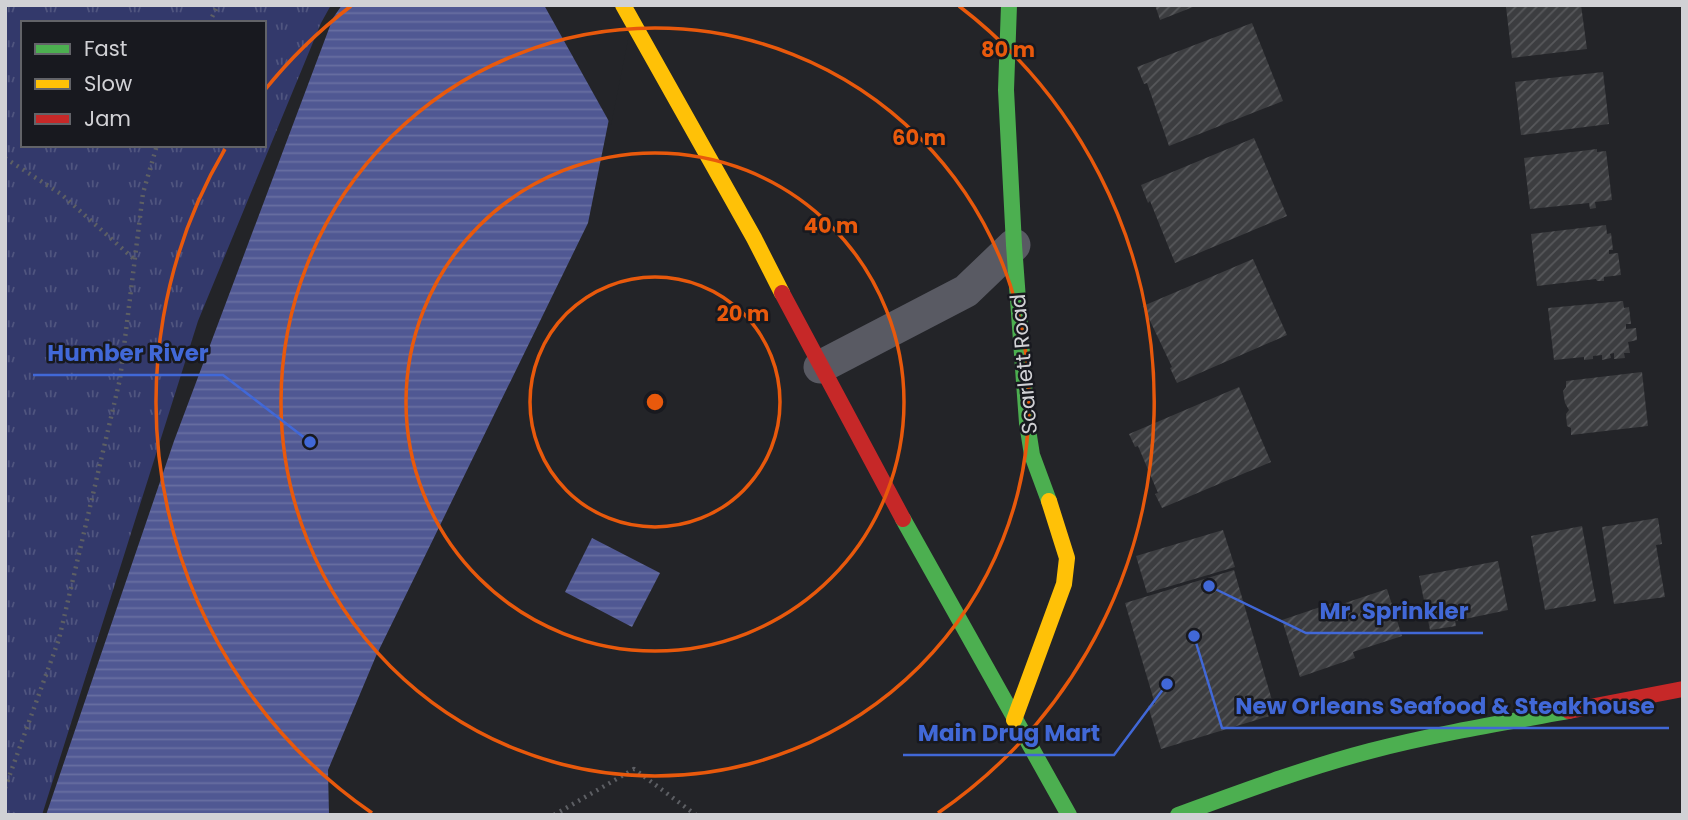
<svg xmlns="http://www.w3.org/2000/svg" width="1688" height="820" font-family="Poppins,sans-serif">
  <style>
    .park { fill: url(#park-tufts); fill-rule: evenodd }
    .water { fill: url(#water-rules) }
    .pier { fill: #232428 }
    .building { fill: url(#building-hatch) }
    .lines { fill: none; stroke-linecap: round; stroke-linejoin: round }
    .path { stroke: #5d5f64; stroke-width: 4.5; stroke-dasharray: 2 5; stroke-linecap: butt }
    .street { stroke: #595a63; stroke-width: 33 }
    .fast { stroke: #4caf50; stroke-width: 16 }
    .slow { stroke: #ffc107; stroke-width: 16 }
    .jam { stroke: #c62828; stroke-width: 16 }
    .ring { fill: none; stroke: #e8590c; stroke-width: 3.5 }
    .labels { text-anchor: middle; stroke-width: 5; stroke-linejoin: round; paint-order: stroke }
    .street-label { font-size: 21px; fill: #d1d1d5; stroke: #18191f }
    .centre { fill: #e8590c; stroke: #18191f; stroke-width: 3.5 }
    .ring-label { font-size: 21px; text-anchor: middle; font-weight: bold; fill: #e8590c; stroke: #18191f; stroke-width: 5; stroke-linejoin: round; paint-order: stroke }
    .leader { fill: none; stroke: #4168d7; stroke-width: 2.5 }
    .callout-dot { fill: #4168d7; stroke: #18191f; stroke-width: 2.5 }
    .callout-label { font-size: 23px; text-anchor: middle; font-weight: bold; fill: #4168d7; stroke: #18191f; stroke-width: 5; stroke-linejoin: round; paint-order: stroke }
  </style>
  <defs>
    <pattern id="park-tufts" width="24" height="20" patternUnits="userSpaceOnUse" patternTransform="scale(1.75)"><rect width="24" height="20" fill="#33396b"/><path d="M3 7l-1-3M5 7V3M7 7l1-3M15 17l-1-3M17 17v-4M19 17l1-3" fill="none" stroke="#50557f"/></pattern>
    <pattern id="water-rules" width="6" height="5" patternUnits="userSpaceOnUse" patternTransform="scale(1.75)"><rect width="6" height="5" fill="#505893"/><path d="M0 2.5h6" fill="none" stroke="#686fa1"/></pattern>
    <pattern id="building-hatch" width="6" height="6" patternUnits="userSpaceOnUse" patternTransform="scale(1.75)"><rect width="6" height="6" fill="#3c3d40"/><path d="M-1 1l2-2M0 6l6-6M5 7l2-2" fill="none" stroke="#57585b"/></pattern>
  </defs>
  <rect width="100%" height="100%" fill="#232428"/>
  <path class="park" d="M5,5H331L321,23L198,321L42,815H5ZM23,23H264V145H23Z"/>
  <g class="water">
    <path d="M342,5H632L588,223L376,656L328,770L329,815H46L174,441L333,18Z"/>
    <path d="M592,538L660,573L632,627L565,592Z"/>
  </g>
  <path class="pier" d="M544,5H635L611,125Z"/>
  <g class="building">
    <path d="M1155,5H1198L1160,20Z"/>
    <path d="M1525,5H1581L1587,49L1512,58L1506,7Z"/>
    <path d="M1252,23L1283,101L1169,146L1147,83L1144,84L1137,67Z"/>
    <path d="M1603,72L1609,124L1521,135L1515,82Z"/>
    <path d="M1254,138L1287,216L1175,263L1150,201L1148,203L1141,185Z"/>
    <path d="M1597,149V152L1606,151L1612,200L1595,202L1596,208L1590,209L1589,203L1530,209L1524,158Z"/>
    <path d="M1606,225L1607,234L1611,233L1613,250H1609V254L1618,253L1621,275L1604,277V281H1597L1596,279L1537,286L1531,234Z"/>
    <path d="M1253,259L1287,335L1177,383L1170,368L1172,367L1143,306Z"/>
    <path d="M1623,301L1624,308L1629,307L1631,324H1626V329L1636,328L1637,340L1628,342L1630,353H1624L1625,358L1614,359V353L1610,354L1611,358L1602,360V355L1593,356V359L1584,360V357L1554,360L1548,308Z"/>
    <path d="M1642,372L1648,426L1571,435V428L1567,426L1566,414L1569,410L1565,403L1563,391L1566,387V381Z"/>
    <path d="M1239,387L1271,462L1162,508L1155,494L1158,493L1138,446L1135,447L1129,434Z"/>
    <path d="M1658,518L1662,544L1656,545L1665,597L1614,604L1602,527Z"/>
    <path d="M1582,526L1596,601L1545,610L1531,536Z"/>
    <path d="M1223,530L1235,567L1147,593L1136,556Z"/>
    <path d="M1498,561L1508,610L1455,621L1456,626L1430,630L1419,576Z"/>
    <path d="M1234,570L1276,714L1161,749L1148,706L1155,704L1125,603Z"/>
    <path d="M1387,589L1402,636L1353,652L1355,658L1300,677L1282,620L1335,602L1336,606Z"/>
  </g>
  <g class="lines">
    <g class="path">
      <path d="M209,23L218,5"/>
      <path d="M5,158L61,194L134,259"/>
      <path d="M5,788L59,639L120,379L143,193L157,145"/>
      <path d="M554,815L634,769L696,815"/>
    </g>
    <path class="street" d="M820,367L966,291L1014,245"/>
    <g class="fast">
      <path d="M1009,5L1006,90L1014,245L1027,423L1032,455L1049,501"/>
      <path d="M903,519L1069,815"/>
      <path d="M1178,815C1241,792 1305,768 1370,751C1435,734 1502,723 1569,711"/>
    </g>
    <g class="slow">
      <path d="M623,5L754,238L782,293"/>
      <path d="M1014,720L1064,584L1067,558L1049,501"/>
    </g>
    <g class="jam">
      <path d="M782,293L903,519"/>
      <path d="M1569,711L1683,689"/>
    </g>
  </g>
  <g class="ring">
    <circle cx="655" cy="402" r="125"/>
    <circle cx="655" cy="402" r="249"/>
    <circle cx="655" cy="402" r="374"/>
    <path d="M372 813A499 499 0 0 1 225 149M264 91A499 499 0 0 1 351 6M959 6A499 499 0 0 1 938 813"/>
  </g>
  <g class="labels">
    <g class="street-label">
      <text transform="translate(1024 364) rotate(-95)" y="7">Scarlett Road</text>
    </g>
  </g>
  <circle cx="655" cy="402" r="10" class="centre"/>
  <g class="ring-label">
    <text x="1008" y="57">80 m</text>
    <text x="919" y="145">60 m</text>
    <text x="831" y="233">40 m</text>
    <text x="743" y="321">20 m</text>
  </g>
  <path class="leader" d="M310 442L223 375H33M1209 586L1306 633H1483M1194 636L1222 728H1669M1167 684L1114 755H903"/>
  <g class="callout-dot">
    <circle cx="310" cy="442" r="7"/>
    <circle cx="1209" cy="586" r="7"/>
    <circle cx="1194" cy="636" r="7"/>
    <circle cx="1167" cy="684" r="7"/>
  </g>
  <g class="callout-label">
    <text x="128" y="361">Humber River</text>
    <text x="1394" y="619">Mr. Sprinkler</text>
    <text x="1445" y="714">New Orleans Seafood &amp; Steakhouse</text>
    <text x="1009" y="741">Main Drug Mart</text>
  </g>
  <rect width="1688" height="820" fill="none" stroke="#d1d1d5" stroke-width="14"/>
  <rect x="21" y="21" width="245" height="126" fill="#18191f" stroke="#626368" stroke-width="2"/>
  <rect x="35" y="44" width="35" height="10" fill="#4caf50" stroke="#626368" stroke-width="2"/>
  <text x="84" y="56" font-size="21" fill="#d1d1d5">Fast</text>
  <rect x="35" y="79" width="35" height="10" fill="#ffc107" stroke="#626368" stroke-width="2"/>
  <text x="84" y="91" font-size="21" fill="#d1d1d5">Slow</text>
  <rect x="35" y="114" width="35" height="10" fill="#c62828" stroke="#626368" stroke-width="2"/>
  <text x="84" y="126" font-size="21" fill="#d1d1d5">Jam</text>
</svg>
